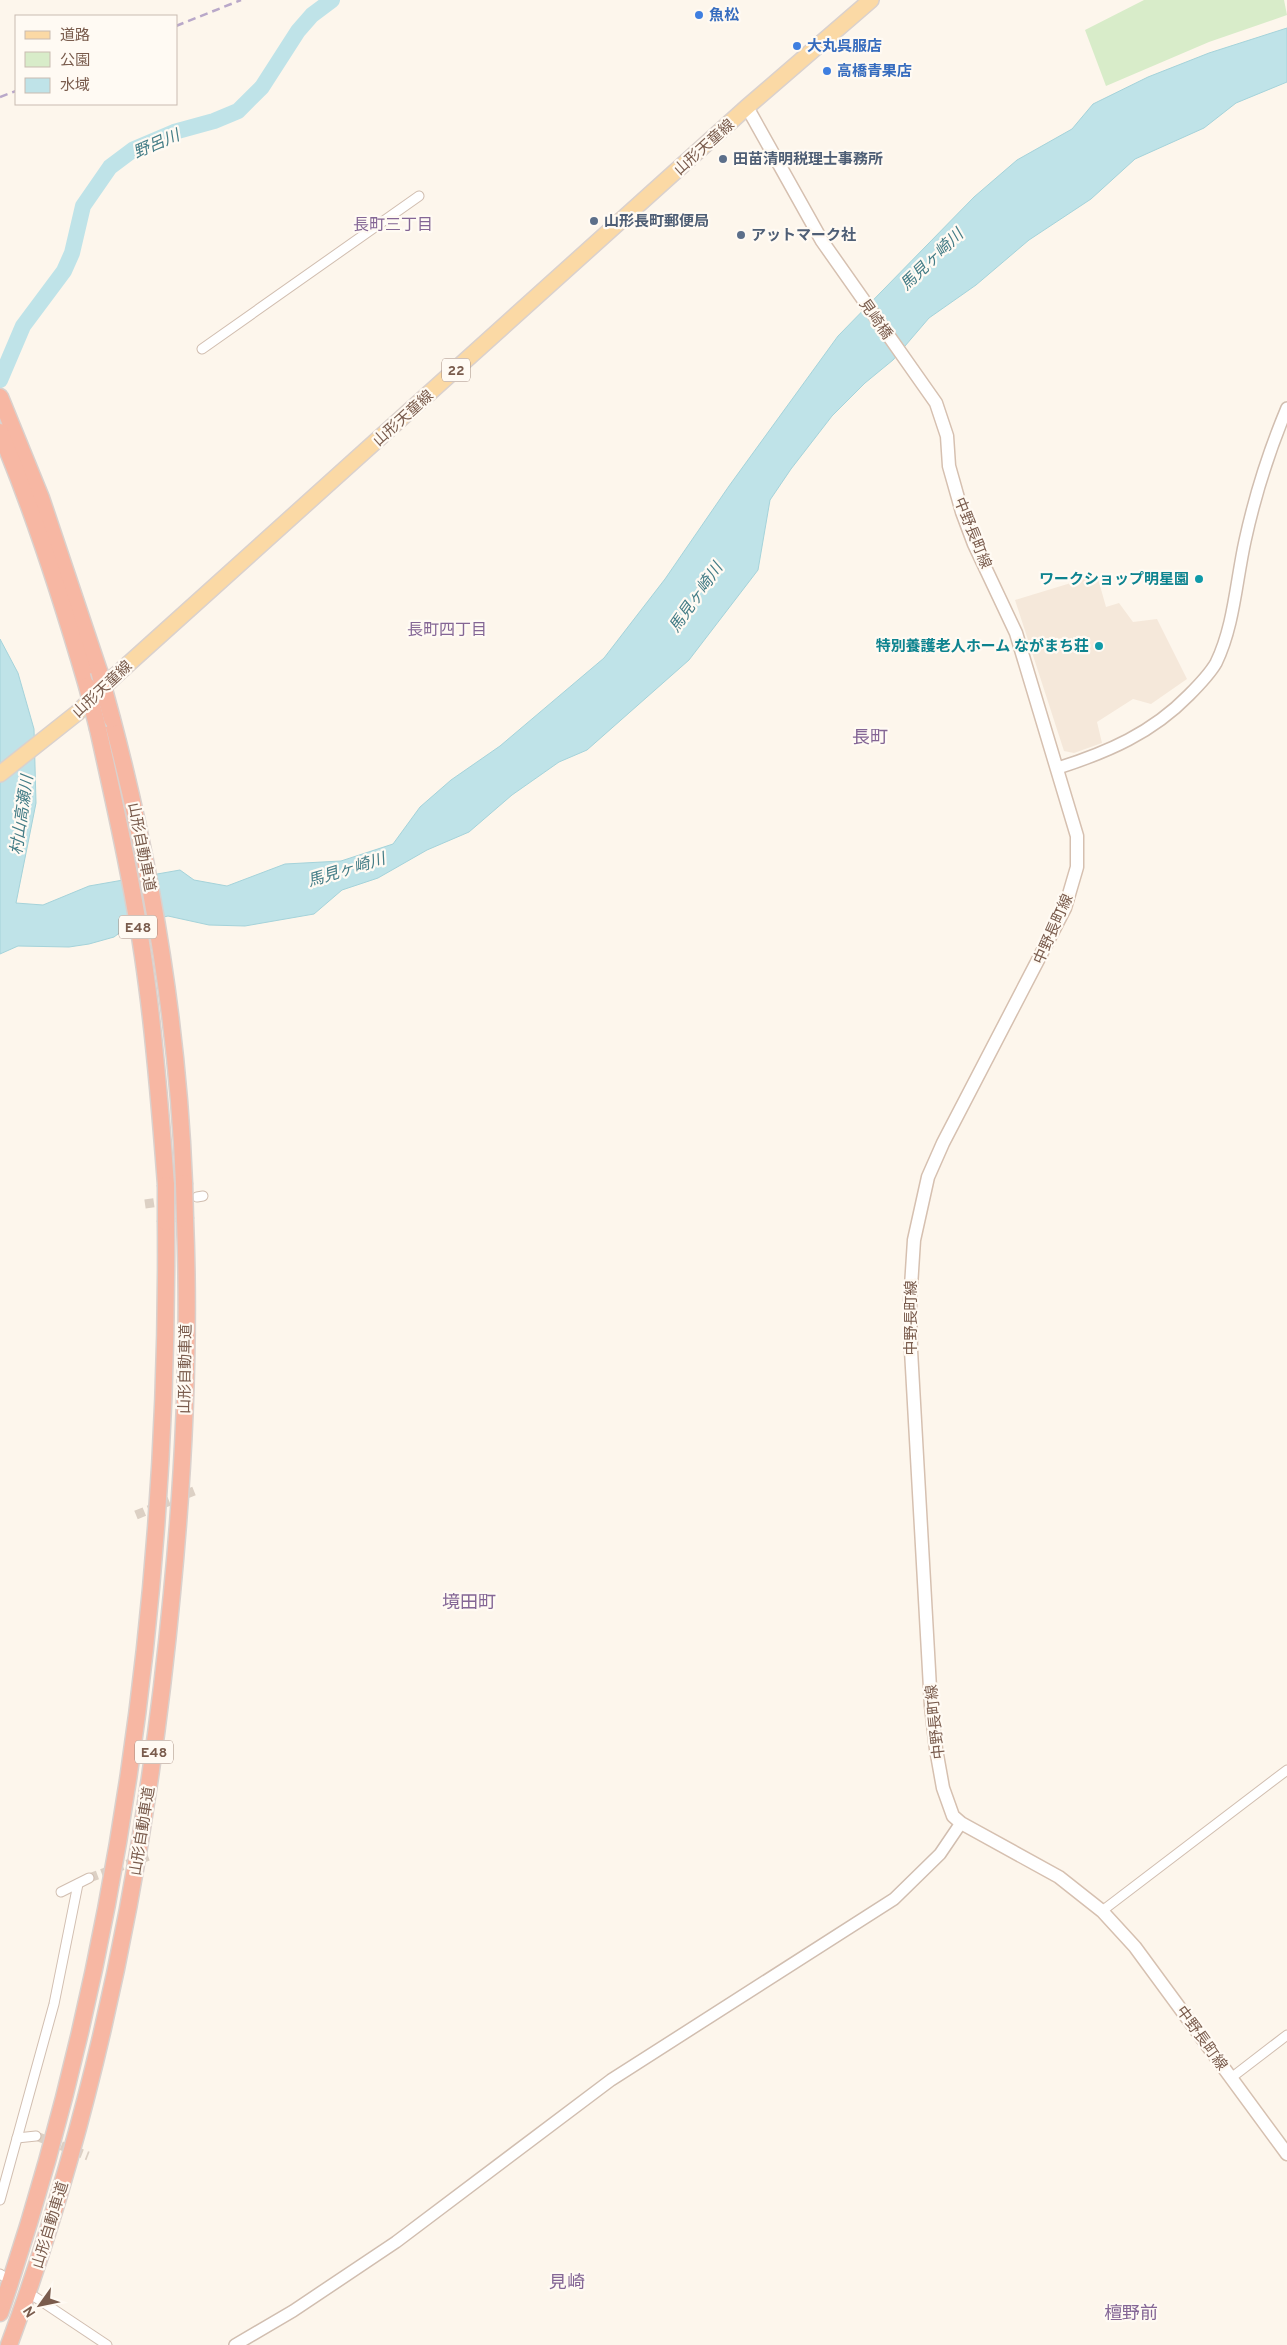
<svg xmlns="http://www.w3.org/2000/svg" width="1287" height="2345" font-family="Overpass,'Noto Sans JP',sans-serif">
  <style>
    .residential { fill: #f5e8da }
    .green { fill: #d8ecc9 }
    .water { fill: #bfe3e8; stroke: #a5d3da }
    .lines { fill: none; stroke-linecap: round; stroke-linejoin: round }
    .river { stroke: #bfe3e8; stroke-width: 16 }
    .minor-tunnel { stroke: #dcd0c4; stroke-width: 9; stroke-dasharray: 9 4.5; stroke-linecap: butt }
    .minor-casing { stroke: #d1beb0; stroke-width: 11 }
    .tertiary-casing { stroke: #d1beb0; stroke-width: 14 }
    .secondary-casing { stroke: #d6c0b0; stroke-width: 15 }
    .primary-casing { stroke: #dad1cd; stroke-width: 18 }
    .motorway-casing { stroke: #dad1cd; stroke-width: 19 }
    .minor { stroke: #fff; stroke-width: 9 }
    .tertiary { stroke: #fff; stroke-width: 11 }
    .secondary { stroke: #fff; stroke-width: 12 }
    .primary { stroke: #fbd9a5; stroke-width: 15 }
    .motorway { stroke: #f7b7a3; stroke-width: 16 }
    .rail { stroke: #b9a8c9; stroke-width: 2.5; stroke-dasharray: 8 5; stroke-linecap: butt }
    .motorway-bridge-casing { stroke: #dad1cd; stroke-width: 19; stroke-linecap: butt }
    .motorway-bridge { stroke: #f7b7a3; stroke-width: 16 }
    .shop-dot { fill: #3f7fe0; stroke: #fffaf3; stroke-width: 2 }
    .service-dot { fill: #5c6f8a; stroke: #fffaf3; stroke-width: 2 }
    .culture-dot { fill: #0f9aa8; stroke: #fffaf3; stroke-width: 2 }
    .labels { text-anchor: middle; stroke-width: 4.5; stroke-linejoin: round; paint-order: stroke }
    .shield { fill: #fffaf3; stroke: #a28b7f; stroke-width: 1 }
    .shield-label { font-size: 14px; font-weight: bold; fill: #7a5c4d }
    .shop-label { font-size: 15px; font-weight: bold; fill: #366cbe; stroke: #fffaf3; text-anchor: start }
    .street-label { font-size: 15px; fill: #7a5c4d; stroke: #fffaf3 }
    .service-label { font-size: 15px; font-weight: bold; fill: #4e5e75; stroke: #fffaf3; text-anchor: start }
    .culture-label { font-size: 15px; font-weight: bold; fill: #0d838f; stroke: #fffaf3; text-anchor: end }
    .water-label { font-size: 16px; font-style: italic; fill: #437c86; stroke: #fffaf3 }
    .neighbourhood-label { font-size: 16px; fill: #846695; stroke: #fffaf3 }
    .quarter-label { font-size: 18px; fill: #846695; stroke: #fffaf3 }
  </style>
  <rect width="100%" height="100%" fill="#fdf6ec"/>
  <path class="residential" d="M1097,575L1106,607L1119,603L1133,622L1157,619L1187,679L1151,704L1133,699L1097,722L1102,743L1074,753L1064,751L1015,600Z"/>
  <path class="green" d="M1144,0H1284L1287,15L1209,42L1106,86L1085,30Z"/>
  <path class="water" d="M1287,28V82L1236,103L1204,128L1135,159L1091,199L1029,240L976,285L929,318L893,360L865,383L832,416L791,469L770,500L758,570L689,660L587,750L559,762L512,795L469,832L427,850L378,878L342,890L314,914L245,926L209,925L168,916L130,925L114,937L89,944L69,947L18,946L0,954V639L18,673L34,729L36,803L16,903L43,905L89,886L180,870L194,880L227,886L285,864L341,861L393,844L420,807L451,780L500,746L604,658L665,579L729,486L838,336L974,197L1017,160L1072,129L1093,104L1148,77L1209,53Z"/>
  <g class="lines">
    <path class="river" d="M0,380L23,326L64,271L72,253L83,206L110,167L134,149L174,132L214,121L238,111L262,87L298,31L312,15L332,0"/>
    <g class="minor-tunnel">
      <path d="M145,1204L186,1198"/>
      <path d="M136,1515L194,1491"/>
      <path d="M89,1878L152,1855"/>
      <path d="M36,2136L88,2156"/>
    </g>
    <defs>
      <g id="minor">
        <path d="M202,349L419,196"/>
        <path d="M197,1197L203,1196"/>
        <path d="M61,1892L89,1878"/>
        <path d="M1102,1911L1287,1770"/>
        <path d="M1231,2078L1287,2035"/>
        <path d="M17,2138L36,2136"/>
        <path d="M0,2200L54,2004L78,1884"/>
        <path d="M0,2274L3,2276"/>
        <path d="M35,2297L107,2345"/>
      </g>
      <g id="tertiary">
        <path d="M1058,768C1108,752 1152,733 1189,695C1199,685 1209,675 1216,663C1234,626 1236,582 1245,541C1255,495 1269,451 1287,408"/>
        <path d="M235,2345L293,2311L396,2242L611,2080L894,1899L940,1854L961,1823"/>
      </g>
      <path id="secondary" d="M747,107L822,241L936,403L947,436L949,466L962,512L974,544L1016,633L1077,836V867L1065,908L943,1143L928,1177L914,1240L910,1302L911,1350L931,1706L936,1749L943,1788L953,1816L961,1823L1059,1877L1102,1911L1135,1947L1287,2154"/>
      <path id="primary" d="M0,774L77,713L115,676L747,107L871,0"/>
      <g id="motorway">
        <path d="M0,397L41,498L99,671"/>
        <path d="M0,432C35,515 62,600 87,686"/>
        <path d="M112,719C152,870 178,1027 184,1183"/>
        <path d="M98,729C117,814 136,899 147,985C156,1052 161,1119 166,1185"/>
        <path d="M0,2313C119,1963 169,1591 166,1222"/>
        <path d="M9,2345C98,2104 148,1849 172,1593C184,1469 190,1344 185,1219"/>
      </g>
    </defs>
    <use href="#minor" class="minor-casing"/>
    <use href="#tertiary" class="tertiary-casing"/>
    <use href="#secondary" class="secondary-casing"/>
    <use href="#primary" class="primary-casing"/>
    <use href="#motorway" class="motorway-casing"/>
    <use href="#minor" class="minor"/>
    <use href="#tertiary" class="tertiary"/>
    <use href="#secondary" class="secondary"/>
    <use href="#primary" class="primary"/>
    <use href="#motorway" class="motorway"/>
    <g class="rail">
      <path d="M176,26L241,0"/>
      <path d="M0,97L16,91"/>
    </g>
    <defs>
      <g id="motorway-bridge">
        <path d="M99,671L112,719"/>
        <path d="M87,686L98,729"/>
        <path d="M184,1183L185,1219"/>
        <path d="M166,1185V1222"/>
      </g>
    </defs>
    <use href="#motorway-bridge" class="motorway-bridge-casing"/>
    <use href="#motorway-bridge" class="motorway-bridge"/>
  </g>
  <g class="shop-dot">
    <circle cx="699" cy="15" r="5"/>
    <circle cx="797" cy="46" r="5"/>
    <circle cx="827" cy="71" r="5"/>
  </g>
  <g class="service-dot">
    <circle cx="723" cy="159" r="5"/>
    <circle cx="594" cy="221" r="5"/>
    <circle cx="741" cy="235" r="5"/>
  </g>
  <g class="culture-dot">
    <circle cx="1199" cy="579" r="5"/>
    <circle cx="1099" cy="646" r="5"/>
  </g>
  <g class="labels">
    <g class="shield">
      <rect x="442" y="358.5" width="28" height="23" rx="4"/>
      <rect x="119" y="915.5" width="38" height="23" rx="4"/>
      <rect x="135" y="1740.5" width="38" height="23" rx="4"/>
    </g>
    <g class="shield-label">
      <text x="456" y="375">22</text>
      <text x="138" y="932">E48</text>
      <text x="154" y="1757">E48</text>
    </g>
    <g class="shop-label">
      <text x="709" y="20">魚松</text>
      <text x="807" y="51">大丸呉服店</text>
      <text x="837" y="76">高橋青果店</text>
    </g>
    <g class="street-label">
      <text transform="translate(704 147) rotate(-42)" y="5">山形天童線</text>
      <text transform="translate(876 319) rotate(55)" y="5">見崎橋</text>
      <text transform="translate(403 418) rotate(-42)" y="5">山形天童線</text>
      <text transform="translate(973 533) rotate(68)" y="5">中野長町線</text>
      <text transform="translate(102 689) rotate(-43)" y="5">山形天童線</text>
      <text transform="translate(142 847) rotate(79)" y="5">山形自動車道</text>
      <text transform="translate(1053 929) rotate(-66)" y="5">中野長町線</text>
      <text transform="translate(911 1318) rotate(-90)" y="5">中野長町線</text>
      <text transform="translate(185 1369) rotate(-89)" y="5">山形自動車道</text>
      <text transform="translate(935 1722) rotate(-96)" y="5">中野長町線</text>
      <text transform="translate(142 1831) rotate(-81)" y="5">山形自動車道</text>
      <text transform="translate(1202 2038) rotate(54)" y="5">中野長町線</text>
      <text transform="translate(50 2225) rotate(-73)" y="5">山形自動車道</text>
    </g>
    <g class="service-label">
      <text x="733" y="164">田苗清明税理士事務所</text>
      <text x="604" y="226">山形長町郵便局</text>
      <text x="751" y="240">アットマーク社</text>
    </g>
    <g class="culture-label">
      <text x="1189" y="584">ワークショップ明星園</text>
      <text x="1089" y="651">特別養護老人ホーム ながまち荘</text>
    </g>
    <g class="water-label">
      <text transform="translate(156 143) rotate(-23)" y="6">野呂川</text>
      <text transform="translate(931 259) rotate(-44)" y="6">馬見ヶ崎川</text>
      <text transform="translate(695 597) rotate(-55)" y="6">馬見ヶ崎川</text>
      <text transform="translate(21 815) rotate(-82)" y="6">村山高瀬川</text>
      <text transform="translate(346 869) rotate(-17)" y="6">馬見ヶ崎川</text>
    </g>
    <g class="neighbourhood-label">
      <text x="393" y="230">長町三丁目</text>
      <text x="447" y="635">長町四丁目</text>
    </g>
    <g class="quarter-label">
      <text x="870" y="743">長町</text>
      <text x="469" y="1608">境田町</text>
      <text x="567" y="2288">見崎</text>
      <text x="1131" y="2319">檀野前</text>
    </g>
  </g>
  <rect x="15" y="15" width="162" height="90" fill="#fffaf3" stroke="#cabbb1"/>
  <rect x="25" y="31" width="25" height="8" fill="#fbd9a5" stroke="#cabbb1"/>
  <text x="60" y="40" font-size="15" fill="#7a5c4d">道路</text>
  <rect x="25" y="52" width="25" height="15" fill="#d8ecc9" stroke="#cabbb1"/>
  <text x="60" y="65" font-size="15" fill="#7a5c4d">公園</text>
  <rect x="25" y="78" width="25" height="15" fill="#bfe3e8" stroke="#cabbb1"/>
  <text x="60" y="90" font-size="15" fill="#7a5c4d">水域</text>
  <g transform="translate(40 2305) rotate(237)" stroke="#fffaf3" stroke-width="4" paint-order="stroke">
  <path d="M0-4L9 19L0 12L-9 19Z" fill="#7a5c4d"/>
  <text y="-8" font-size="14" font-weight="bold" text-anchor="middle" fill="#7a5c4d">N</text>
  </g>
</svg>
